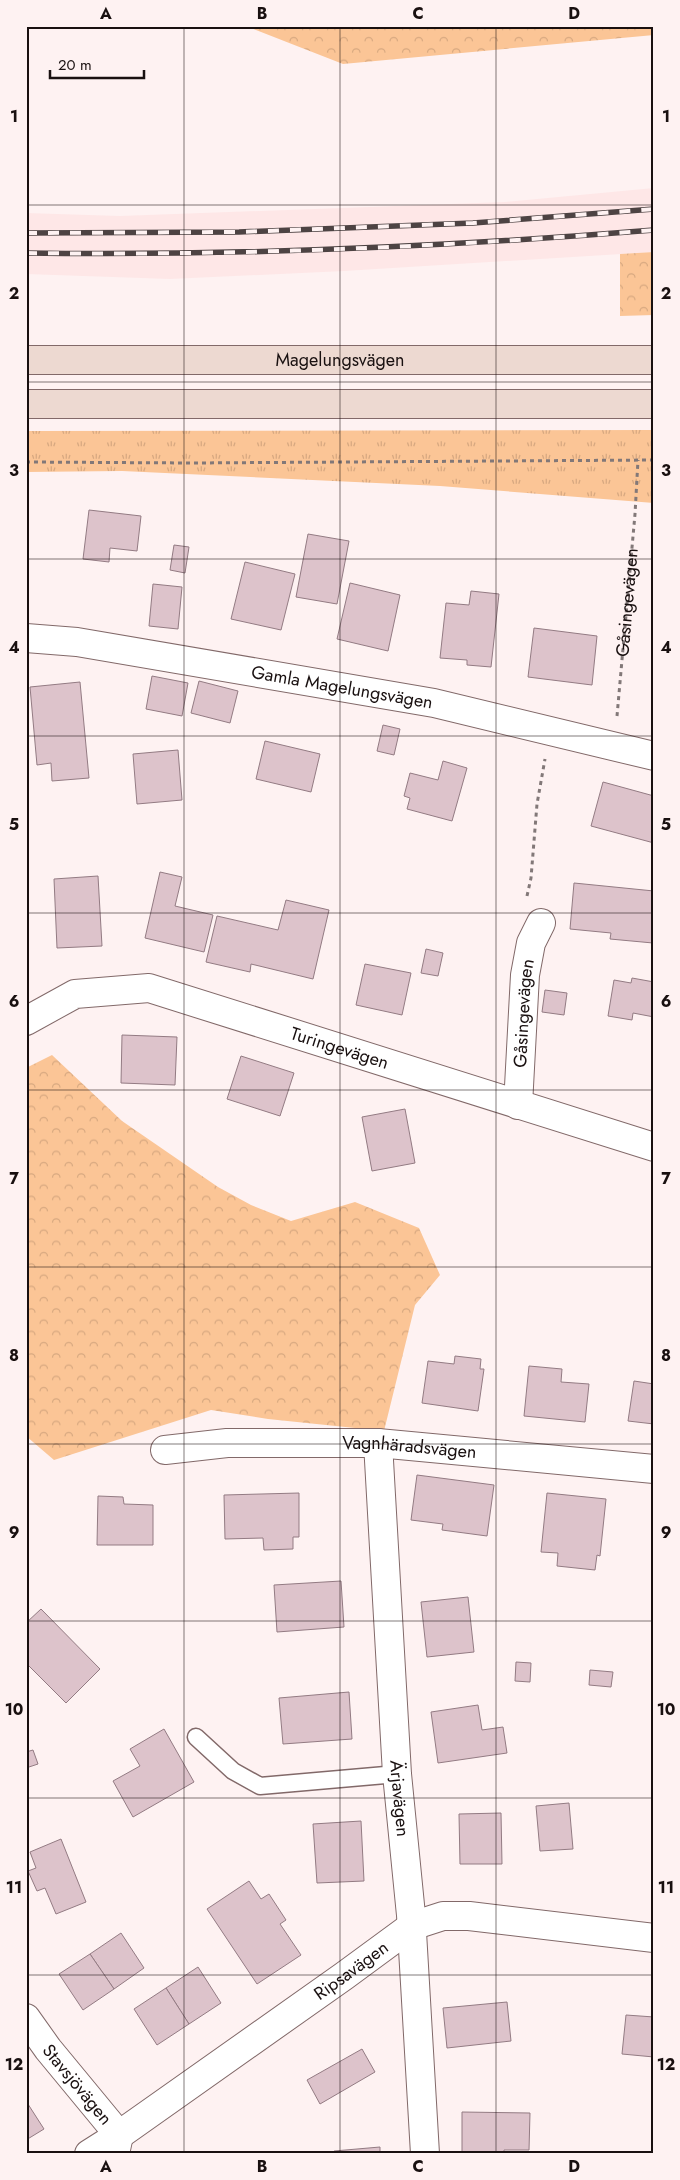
<svg xmlns="http://www.w3.org/2000/svg" width="680" height="2180" font-family="Jost,sans-serif">
  <style>
    .built { fill: #fee7e7 }
    .forest { fill: url(#forest-crowns) }
    .park { fill: url(#park-tufts) }
    .building { fill: #ddc3cb; stroke: #937b83 }
    .lines { fill: none; stroke-linecap: round; stroke-linejoin: round }
    .service-casing { stroke: #826969; stroke-width: 19 }
    .minor-casing { stroke: #826969; stroke-width: 30 }
    .secondary-casing { stroke: #826969; stroke-width: 30 }
    .path { stroke: #827878; stroke-width: 3; stroke-dasharray: 4 4; stroke-linecap: butt }
    .service { stroke: #fff; stroke-width: 16 }
    .minor { stroke: #fff; stroke-width: 28 }
    .secondary { stroke: #edd9d1; stroke-width: 28 }
    .rail-casing { stroke: #4d4343; stroke-width: 5.5 }
    .rail { stroke: #fef2f2; stroke-width: 4; stroke-dasharray: 11; stroke-linecap: butt }
    .grid { fill: none; stroke: #191010; stroke-width: 1; stroke-opacity: 0.55 }
    .labels { text-anchor: middle; stroke-width: 4; stroke-linejoin: round; paint-order: stroke }
    .street-label { font-size: 18px; fill: #191010; stroke: #fef2f2 }
    .neatline { fill: none; stroke: #191010; stroke-width: 2 }
    .grid-label { font-size: 16px; text-anchor: middle; font-weight: bold; fill: #191010 }
  </style>
  <defs>
    <pattern id="forest-crowns" width="20" height="18" patternUnits="userSpaceOnUse" patternTransform="scale(1.25)"><rect width="20" height="18" fill="#fbc596"/><path d="M2 6a3 3 0 1 1 6 0M12 15a3 3 0 1 1 6 0" fill="none" stroke="#d7a880"/></pattern>
    <pattern id="park-tufts" width="24" height="20" patternUnits="userSpaceOnUse" patternTransform="scale(1.25)"><rect width="24" height="20" fill="#fbc596"/><path d="M3 7l-1-3M5 7V3M7 7l1-3M15 17l-1-3M17 17v-4M19 17l1-3" fill="none" stroke="#d7a880"/></pattern>
  </defs>
  <rect width="100%" height="100%" fill="#fef2f2"/>
  <path class="built" d="M654,188V252L344,271L170,279L26,274V213L120,216L505,202Z"/>
  <g class="forest">
    <path d="M246,26H654V35L343,64Z"/>
    <path d="M654,252V315L620,316V254Z"/>
    <path d="M52,1055L122,1121L218,1187L251,1205L291,1221L355,1202L419,1228L440,1275L415,1305L384,1431L268,1419L211,1410L54,1460L26,1436V1068Z"/>
  </g>
  <path class="park" d="M654,430V503L440,486L122,471L26,472V431Z"/>
  <g class="building">
    <path d="M89,510L141,516L137,551L110,548L109,562L83,559Z"/>
    <path d="M308,534L349,541L337,604L296,597Z"/>
    <path d="M174,545L189,547L185,573L170,570Z"/>
    <path d="M245,562L295,574L281,630L231,619Z"/>
    <path d="M350,583L400,595L388,651L337,639Z"/>
    <path d="M153,584L182,587L178,629L149,626Z"/>
    <path d="M471,591L499,594L491,667L467,665V660L440,658L446,603L469,605Z"/>
    <path d="M534,628L597,636L592,685L528,677Z"/>
    <path d="M152,676L188,683L182,716L146,709Z"/>
    <path d="M199,681L238,691L230,723L191,713Z"/>
    <path d="M80,682L89,778L52,781L51,763L37,765L30,687Z"/>
    <path d="M383,725L400,729L394,755L377,751Z"/>
    <path d="M265,741L320,754L311,792L256,779Z"/>
    <path d="M178,750L182,800L137,804L133,754Z"/>
    <path d="M443,761L467,768L452,821L407,809L410,798L404,796L410,773L438,780Z"/>
    <path d="M603,782L654,796V843L591,826Z"/>
    <path d="M160,872L182,877L175,906L213,915L204,952L145,938Z"/>
    <path d="M98,876L102,946L57,948L54,879Z"/>
    <path d="M574,883L654,891L653,943L610,939L611,933L570,929Z"/>
    <path d="M286,900L329,910L313,979L251,964L250,972L206,962L217,916L278,930Z"/>
    <path d="M426,949L443,953L438,976L421,973Z"/>
    <path d="M365,964L411,973L402,1015L356,1005Z"/>
    <path d="M632,978L654,982V1017L633,1013L632,1020L608,1016L614,980L631,983Z"/>
    <path d="M545,990L567,993L564,1015L542,1012Z"/>
    <path d="M122,1035L177,1037L175,1085L121,1083Z"/>
    <path d="M241,1056L294,1073L280,1116L227,1099Z"/>
    <path d="M405,1109L415,1163L372,1171L362,1117Z"/>
    <path d="M455,1356L481,1359L480,1369H484L478,1411L422,1403L428,1361L454,1364Z"/>
    <path d="M529,1366L562,1369L561,1382L589,1384L585,1422L524,1416Z"/>
    <path d="M634,1381L654,1384V1424L628,1421Z"/>
    <path d="M417,1475L494,1485L487,1536L442,1530L443,1524L411,1520Z"/>
    <path d="M299,1493V1537H293V1549L264,1550L263,1538L225,1539L224,1495Z"/>
    <path d="M547,1493L606,1499L600,1556L597,1555L595,1570L557,1566L558,1553L541,1552Z"/>
    <path d="M98,1496L123,1497L124,1504L153,1505V1545H97Z"/>
    <path d="M341,1581L344,1627L277,1632L274,1585Z"/>
    <path d="M468,1597L474,1652L427,1657L421,1602Z"/>
    <path d="M41,1609L100,1669L66,1703L26,1663V1623Z"/>
    <path d="M516,1662L531,1663L530,1682L515,1681Z"/>
    <path d="M590,1670L613,1672L611,1687L589,1685Z"/>
    <path d="M349,1692L352,1739L283,1744L279,1698Z"/>
    <path d="M478,1705L482,1730L503,1727L507,1753L438,1763L431,1712Z"/>
    <path d="M164,1729L194,1782L133,1817L113,1781L140,1766L130,1749Z"/>
    <path d="M33,1750L38,1764L26,1768V1752Z"/>
    <path d="M569,1803L573,1849L540,1851L536,1806Z"/>
    <path d="M501,1813L502,1864H460L459,1814Z"/>
    <path d="M361,1821L364,1881L317,1883L313,1824Z"/>
    <path d="M61,1839L86,1902L56,1914L45,1888L37,1891L28,1871L36,1868L30,1852Z"/>
    <path d="M249,1881L261,1899L269,1894L286,1920L280,1924L301,1955L257,1984L207,1909Z"/>
    <path d="M121,1933L144,1968L114,1989L90,1954Z"/>
    <path d="M90,1954L114,1989L83,2010L59,1974Z"/>
    <path d="M198,1967L221,2003L189,2024L166,1988Z"/>
    <path d="M166,1988L189,2024L157,2045L134,2009Z"/>
    <path d="M507,2002L511,2041L447,2048L443,2008Z"/>
    <path d="M626,2015L654,2017V2057L622,2054Z"/>
    <path d="M362,2049L375,2072L320,2104L307,2080Z"/>
    <path d="M26,2101L44,2129L26,2140Z"/>
    <path d="M462,2112L530,2113L529,2150H504V2154H462Z"/>
    <path d="M380,2147V2154H335L334,2151Z"/>
  </g>
  <g class="lines">
    <defs>
      <path id="service" d="M196,1737L233,1771L260,1786L397,1774"/>
      <g id="minor">
        <path id="s2" d="M26,638L77,642L434,703L654,756"/>
        <path id="s3" d="M26,1021L75,994L149,988L654,1147"/>
        <path id="s4" d="M518,1105L525,975L531,943L541,923"/>
        <path id="s5" d="M378,1443L397,1774L411,1915L425,2154"/>
        <path id="s6" d="M165,1450L227,1443H378L654,1469"/>
        <path id="s7" d="M26,2018L48,2049L119,2135L115,2154"/>
        <path id="s8" d="M89,2154L119,2135L344,1976L412,1926L443,1916H469L654,1938"/>
      </g>
      <g id="secondary">
        <path id="s9" d="M26,360H654"/>
        <path d="M26,404H654"/>
      </g>
    </defs>
    <use href="#service" class="service-casing"/>
    <use href="#minor" class="minor-casing"/>
    <use href="#secondary" class="secondary-casing"/>
    <g class="path">
      <path d="M26,462L192,463L654,460"/>
      <path id="s1" d="M617,716L635,514L638,460"/>
      <path d="M527,896L531,878L537,804L545,759"/>
    </g>
    <use href="#service" class="service"/>
    <use href="#minor" class="minor"/>
    <use href="#secondary" class="secondary"/>
    <defs>
      <g id="rail">
        <path d="M26,233L239,232L473,223L654,209"/>
        <path d="M26,253C236,256 444,247 654,230"/>
      </g>
    </defs>
    <use href="#rail" class="rail-casing"/>
    <use href="#rail" class="rail"/>
  </g>
  <path class="grid" d="M184,26V2154M340,26V2154M496,26V2154M26,205H654M26,382H654M26,559H654M26,736H654M26,913H654M26,1090H654M26,1267H654M26,1444H654M26,1621H654M26,1798H654M26,1975H654"/>
  <g class="labels">
    <g class="street-label">
      <text dy="6" stroke="none"><textPath href="#s9" startOffset="314">Magelungsvägen</textPath></text>
      <text dy="6" stroke="none"><textPath href="#s1" startOffset="114">Gåsingevägen</textPath></text>
      <text dy="6" stroke="none"><textPath href="#s2" startOffset="320">Gamla Magelungsvägen</textPath></text>
      <text dy="6" stroke="none"><textPath href="#s4" startOffset="92">Gåsingevägen</textPath></text>
      <text dy="6" stroke="none"><textPath href="#s3" startOffset="330">Turingevägen</textPath></text>
      <text dy="6" stroke="none"><textPath href="#s6" startOffset="245">Vagnhäradsvägen</textPath></text>
      <text dy="6" stroke="none"><textPath href="#s5" startOffset="356">Ärjavägen</textPath></text>
      <text dy="6" stroke="none"><textPath href="#s8" startOffset="320">Ripsavägen</textPath></text>
      <text dy="6" stroke="none"><textPath href="#s7" startOffset="84">Stavsjövägen</textPath></text>
    </g>
  </g>
  <rect width="680" height="2180" fill="none" stroke="#fef2f2" stroke-width="55"/>
  <path d="M50 70v8h94v-8" fill="none" stroke="#191010" stroke-width="2.5"/>
  <text x="58" y="70" font-size="15" fill="#191010" stroke="#fef2f2" stroke-width="4" paint-order="stroke">20 m</text>
  <rect x="28" y="28" width="624" height="2124" class="neatline"/>
  <g class="grid-label">
    <text x="106" y="19">A</text>
    <text x="262" y="19">B</text>
    <text x="418" y="19">C</text>
    <text x="574" y="19">D</text>
    <text x="14" y="122">1</text>
    <text x="666" y="122">1</text>
    <text x="14" y="299">2</text>
    <text x="666" y="299">2</text>
    <text x="14" y="476">3</text>
    <text x="666" y="476">3</text>
    <text x="14" y="653">4</text>
    <text x="666" y="653">4</text>
    <text x="14" y="830">5</text>
    <text x="666" y="830">5</text>
    <text x="14" y="1007">6</text>
    <text x="666" y="1007">6</text>
    <text x="14" y="1184">7</text>
    <text x="666" y="1184">7</text>
    <text x="14" y="1361">8</text>
    <text x="666" y="1361">8</text>
    <text x="14" y="1538">9</text>
    <text x="666" y="1538">9</text>
    <text x="14" y="1715">10</text>
    <text x="666" y="1715">10</text>
    <text x="14" y="1893">11</text>
    <text x="666" y="1893">11</text>
    <text x="14" y="2070">12</text>
    <text x="666" y="2070">12</text>
    <text x="106" y="2172">A</text>
    <text x="262" y="2172">B</text>
    <text x="418" y="2172">C</text>
    <text x="574" y="2172">D</text>
  </g>
</svg>
